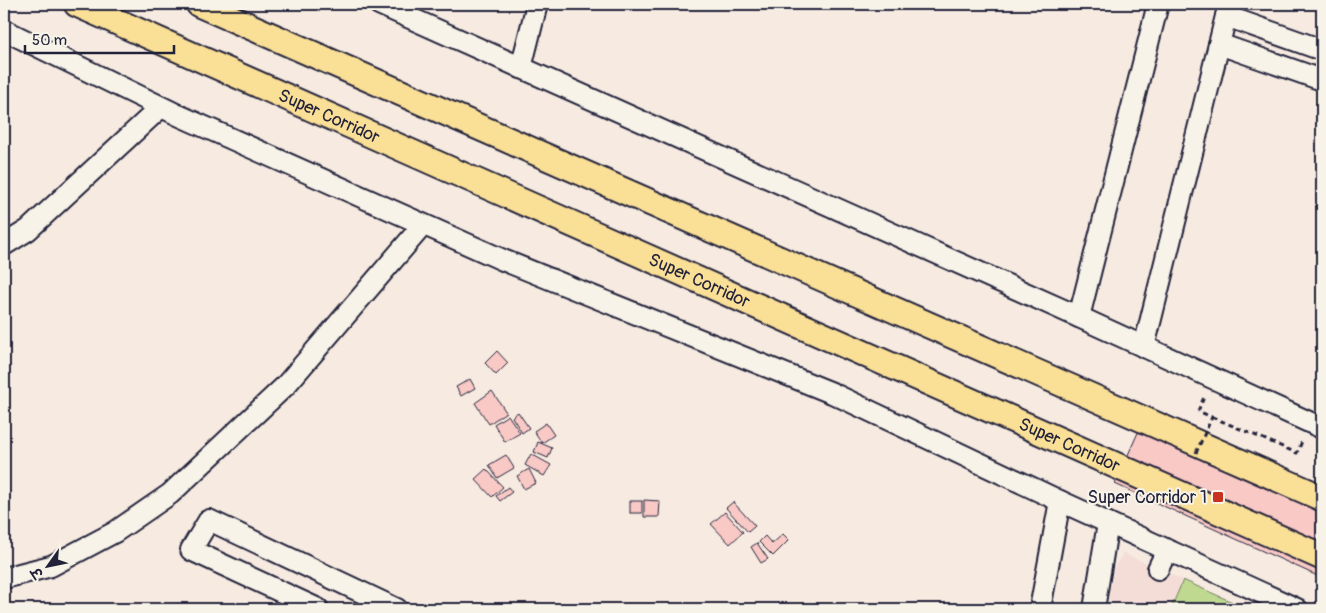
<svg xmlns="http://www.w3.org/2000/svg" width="1326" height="613" font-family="Pangolin,'Playpen Sans Deva',sans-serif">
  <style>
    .built { fill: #f4ddd6 }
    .green { fill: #bfd990; stroke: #707e66 }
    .building { fill: #f9c9c6; stroke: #22223b }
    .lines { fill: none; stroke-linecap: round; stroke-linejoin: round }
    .minor-casing { stroke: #22223b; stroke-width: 24 }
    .major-casing { stroke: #22223b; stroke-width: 29 }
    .path { stroke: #22223b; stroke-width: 3; stroke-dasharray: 5 4; stroke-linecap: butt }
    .minor { stroke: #f7f3e8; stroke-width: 20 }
    .major { stroke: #fadf96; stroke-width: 25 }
    .path-bridge { stroke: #22223b; stroke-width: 3; stroke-dasharray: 5 4; stroke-linecap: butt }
    .poi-dot { fill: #c8321e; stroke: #f7f3e8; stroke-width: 2 }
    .labels { text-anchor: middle; stroke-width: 4; stroke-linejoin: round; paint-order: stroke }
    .street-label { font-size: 18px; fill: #22223b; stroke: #f7f3e8 }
    .poi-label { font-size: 18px; fill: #22223b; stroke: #f7f3e8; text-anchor: end }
  </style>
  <rect width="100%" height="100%" fill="#f7ebe1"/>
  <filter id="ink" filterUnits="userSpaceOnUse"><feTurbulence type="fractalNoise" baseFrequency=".02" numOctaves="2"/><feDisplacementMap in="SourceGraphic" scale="10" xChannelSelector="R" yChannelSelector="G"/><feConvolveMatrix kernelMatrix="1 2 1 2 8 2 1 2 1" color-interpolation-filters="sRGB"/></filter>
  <g filter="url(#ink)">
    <path class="built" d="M1123,553L1248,609H1107L1114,568Z"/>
    <path class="green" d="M1183,580L1248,609H1180L1172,606Z"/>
    <g class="building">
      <path d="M497,351L508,363L496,375L485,363Z"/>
      <path d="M470,379L475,388L461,396L456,387Z"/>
      <path d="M492,391L506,412L489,424L475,403Z"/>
      <path d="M518,412L529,428L522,433L512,417Z"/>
      <path d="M508,415L520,433L505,442L494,424Z"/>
      <path d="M546,423L554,435L542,443L534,431Z"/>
      <path d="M1140,428L1322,510V578L1115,484Z"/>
      <path d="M538,442L552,448L548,458L534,452Z"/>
      <path d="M531,454L551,465L544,476L525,465Z"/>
      <path d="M506,455L514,468L497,478L489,465Z"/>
      <path d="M486,469L503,487L492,497L475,479Z"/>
      <path d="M529,469L536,483L524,489L517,476Z"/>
      <path d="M508,487L512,492L500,501L496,496Z"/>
      <path d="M644,500L660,501L659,517H644Z"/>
      <rect x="630" y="501" width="12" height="12"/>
      <path d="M733,502L755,526L748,532L726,508Z"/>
      <path d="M725,512L743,532L730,544L711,524Z"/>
      <path d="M783,534L789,540L773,556L759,542L765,536L772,544Z"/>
      <path d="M757,543L768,559L761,563L751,547Z"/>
    </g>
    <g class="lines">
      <defs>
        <g id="minor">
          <path d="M379,4L1079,317L1322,428"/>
          <path d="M1226,16L1322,50"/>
          <path d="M4,30L178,115L503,260L832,393L1060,501L1297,609"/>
          <path d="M1219,44L1322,80"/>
          <path d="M521,68L537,4"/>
          <path d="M4,245L28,230L161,107"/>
          <path d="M1079,317L1158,4"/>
          <path d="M1144,347L1229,4"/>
          <path d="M1158,569L1167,550"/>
          <path d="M4,578L51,566L115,532L170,494L285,386L423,225"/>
          <path d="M318,609L191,550L209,520L397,609"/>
          <path d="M1040,609L1060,501"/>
          <path d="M1094,609L1108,523"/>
        </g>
        <g id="major">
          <path id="s1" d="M77,4L1322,557"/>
          <path d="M199,4L1322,498"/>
        </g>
      </defs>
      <use href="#minor" class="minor-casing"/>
      <use href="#major" class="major-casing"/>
      <g class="path">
        <path d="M1198,411L1205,395"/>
        <path d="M1212,417L1297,453L1303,439"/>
      </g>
      <use href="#minor" class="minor"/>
      <use href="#major" class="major"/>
      <path class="path-bridge" d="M1196,453L1212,417L1198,411"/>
    </g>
  </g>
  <rect class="poi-dot" x="1212" y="491" width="12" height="12" rx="2.5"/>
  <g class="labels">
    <g class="street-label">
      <text dy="6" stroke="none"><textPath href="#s1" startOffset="276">Super Corridor</textPath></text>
      <text dy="6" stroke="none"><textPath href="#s1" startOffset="681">Super Corridor</textPath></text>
      <text dy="6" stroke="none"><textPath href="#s1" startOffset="1086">Super Corridor</textPath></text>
    </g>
    <g class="poi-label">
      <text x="1207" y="503">Super Corridor 1</text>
    </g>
  </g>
  <rect width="1326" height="613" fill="none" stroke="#f7f3e8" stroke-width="20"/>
  <rect x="10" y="10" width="1306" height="593" fill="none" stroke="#22223b" stroke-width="2" filter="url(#ink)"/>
  <g transform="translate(48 566) rotate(237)" stroke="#f7f3e8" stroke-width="4" paint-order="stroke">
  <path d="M0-4L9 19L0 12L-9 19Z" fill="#22223b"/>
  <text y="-8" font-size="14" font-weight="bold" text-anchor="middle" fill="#22223b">उ</text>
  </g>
  <path d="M25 45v8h149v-8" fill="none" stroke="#22223b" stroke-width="2.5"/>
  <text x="32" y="45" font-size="15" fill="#22223b" stroke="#f7f3e8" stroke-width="4" paint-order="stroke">50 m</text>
</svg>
